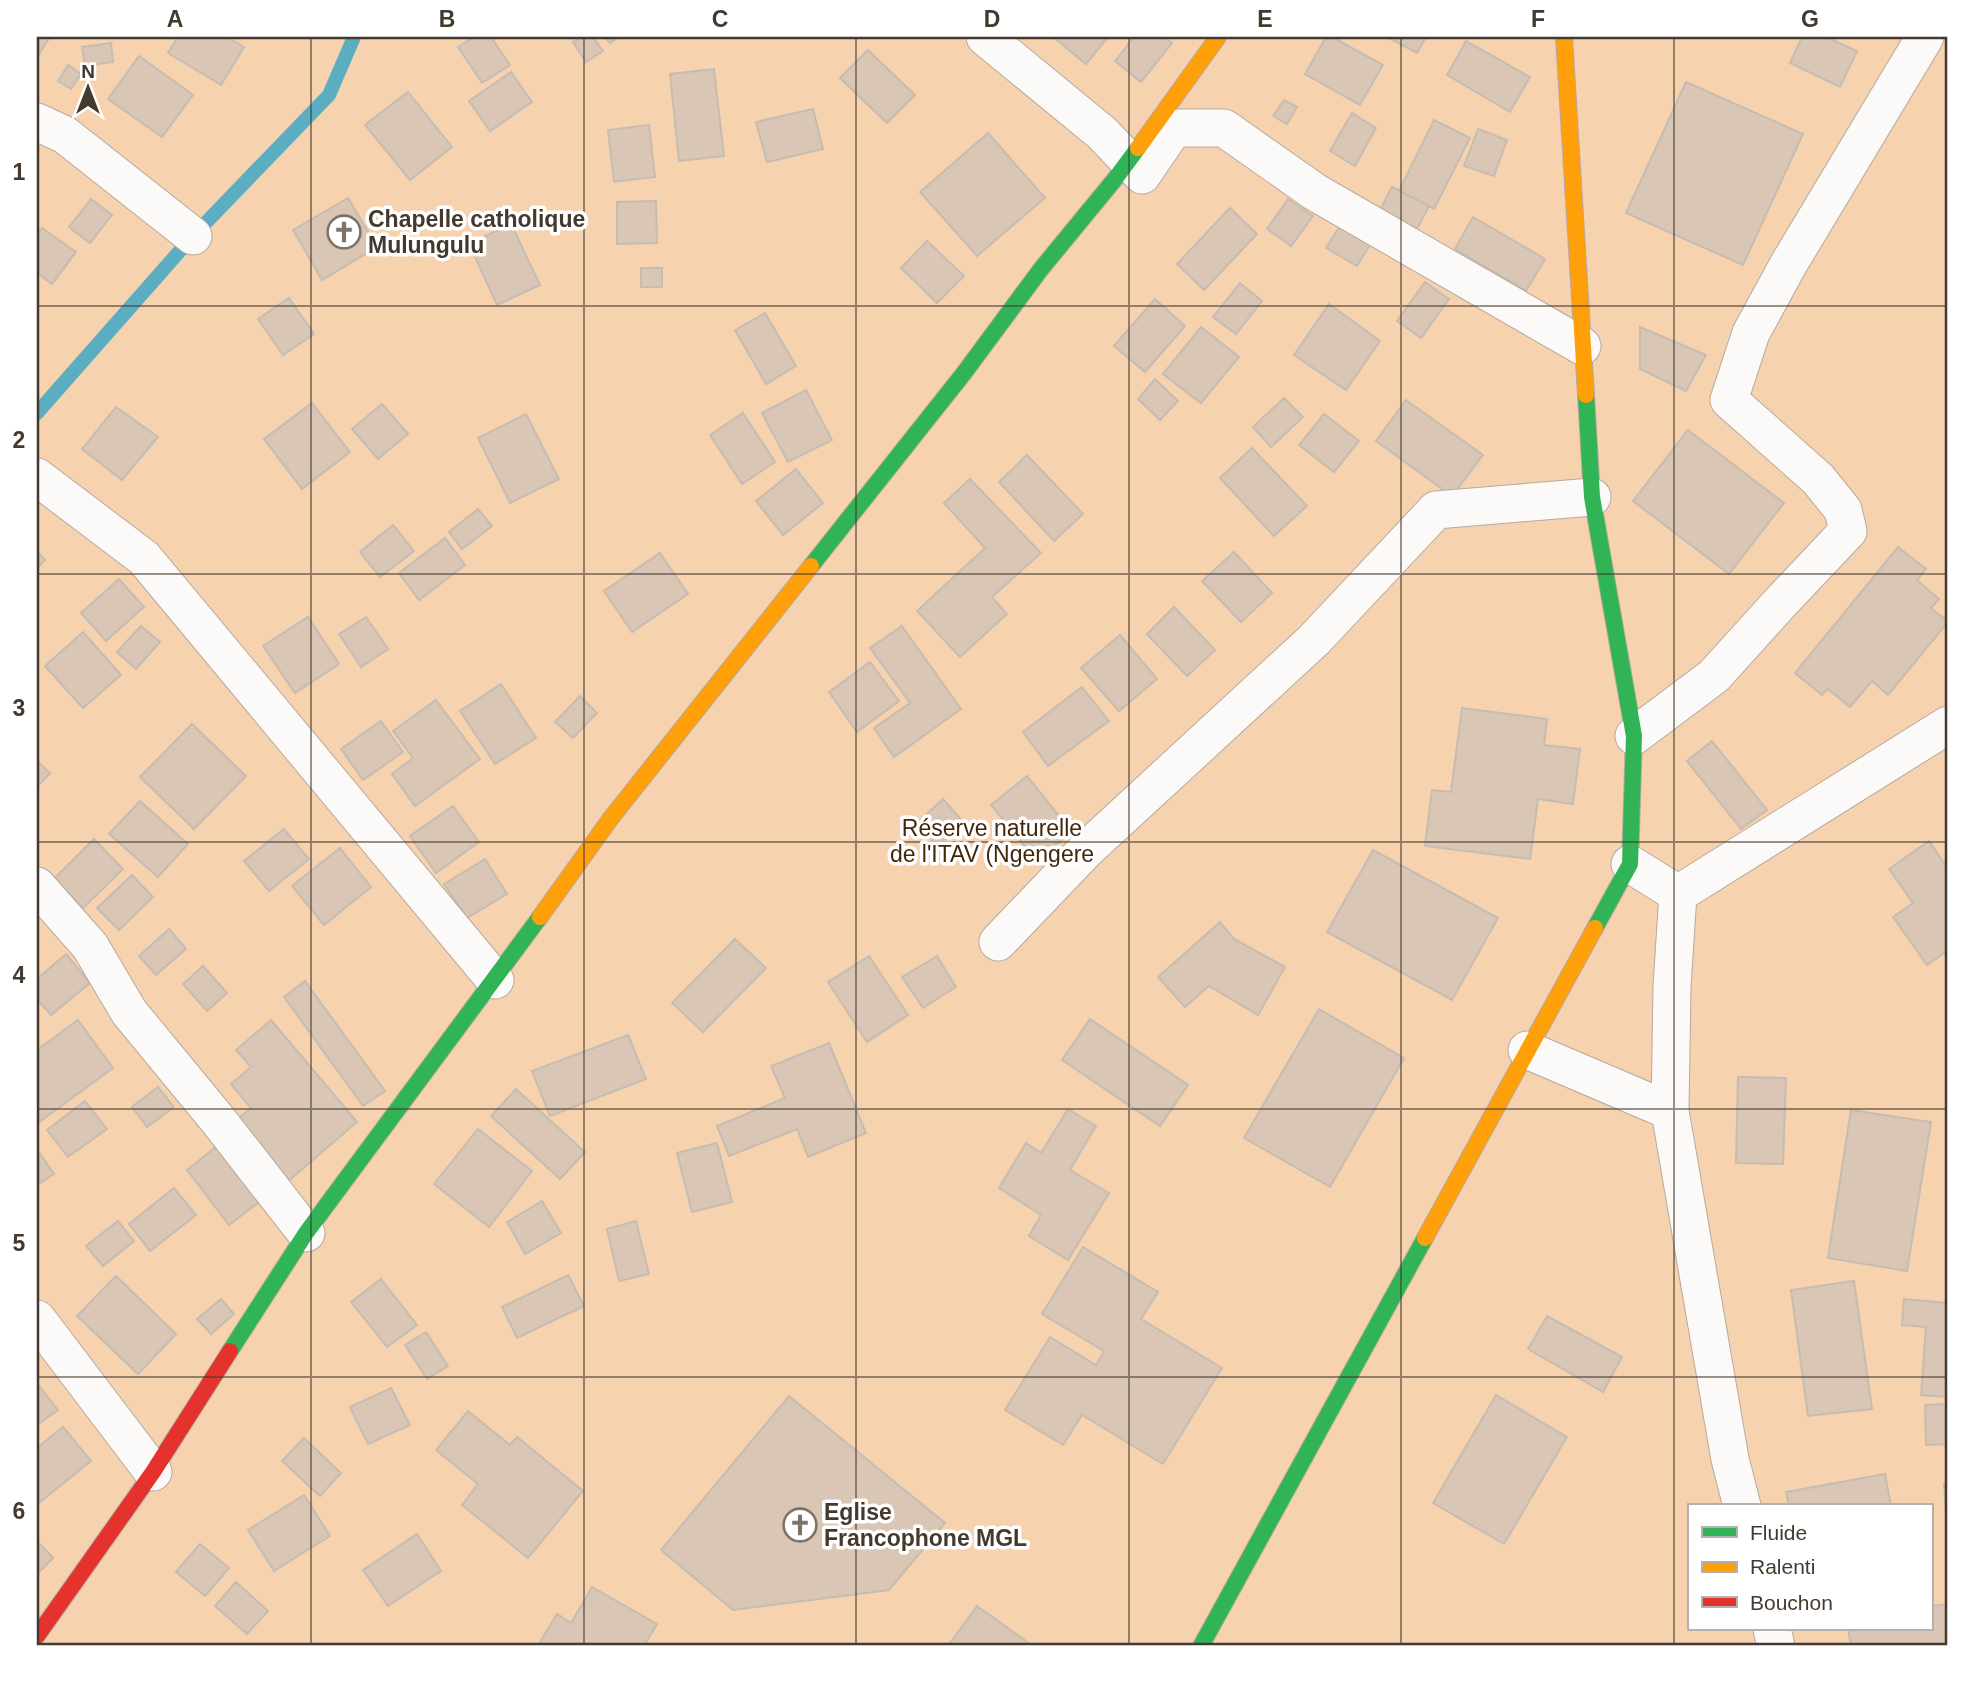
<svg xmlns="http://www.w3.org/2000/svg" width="1985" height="1683" font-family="Arial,sans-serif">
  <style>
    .green { fill: #f6d2af; fill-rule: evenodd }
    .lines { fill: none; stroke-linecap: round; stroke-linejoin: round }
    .stream { stroke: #5badc2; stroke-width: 14 }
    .building { fill: #d9c6b4; stroke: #c7bcb1; stroke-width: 2 }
    .street-casing { stroke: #b5aa9f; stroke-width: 39 }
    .fast-casing { stroke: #b5aa9f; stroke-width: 18 }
    .slow-casing { stroke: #b5aa9f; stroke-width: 18 }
    .jam-casing { stroke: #b5aa9f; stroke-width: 18 }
    .street { stroke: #fcfaf8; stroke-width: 37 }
    .fast { stroke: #30b455; stroke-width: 16 }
    .slow { stroke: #ff9f0a; stroke-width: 16 }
    .jam { stroke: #e5322d; stroke-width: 16 }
    .grid { fill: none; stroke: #44392e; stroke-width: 2; stroke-opacity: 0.55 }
    .labels { text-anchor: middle; stroke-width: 7; stroke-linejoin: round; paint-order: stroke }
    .poi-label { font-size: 23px; font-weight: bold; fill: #44392e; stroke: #fff; text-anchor: start }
    .park-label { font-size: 23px; fill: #42270b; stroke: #fff }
    .neatline { fill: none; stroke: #44392e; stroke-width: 2.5 }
    .grid-label { font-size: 23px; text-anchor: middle; font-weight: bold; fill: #44392e }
  </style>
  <rect width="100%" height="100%" fill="#eddfd1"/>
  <path class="green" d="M37,37H1948V1646H37ZM1689,1506H1931V1629H1689Z"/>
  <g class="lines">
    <path class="stream" d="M37,413L193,236L329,95L354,37"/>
  </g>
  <g class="building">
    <path d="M37,37H50L37,57Z"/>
    <path d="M178,37H227L244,47L221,85L168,53Z"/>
    <path d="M474,37H491L510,65L482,83L458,47Z"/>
    <path d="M580,37H593L603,51L586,62L573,42Z"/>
    <path d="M605,37H619L610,43Z"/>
    <path d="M1053,37H1108L1086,64Z"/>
    <path d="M1134,37H1164L1172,43L1141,82L1115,61Z"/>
    <path d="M1326,37H1332L1383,65L1360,105L1305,74Z"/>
    <path d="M1387,37H1426L1417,53Z"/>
    <path d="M1802,37H1826L1857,51L1840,87L1790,63Z"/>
    <path d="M1466,41L1530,77L1510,112L1447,75Z"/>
    <path d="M111,43L113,62L85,66L82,47Z"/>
    <path d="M868,50L915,95L887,123L840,78Z"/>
    <path d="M139,56L193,95L162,137L108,99Z"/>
    <path d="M68,65L81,74L71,89L58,81Z"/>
    <path d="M714,69L724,156L679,161L670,74Z"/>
    <path d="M511,72L532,102L490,131L469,101Z"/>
    <path d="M1686,82L1803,134L1743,265L1626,213Z"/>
    <path d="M408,92L452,147L410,180L365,125Z"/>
    <path d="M1284,100L1297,107L1287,124L1273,116Z"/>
    <path d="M813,109L823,149L767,162L756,122Z"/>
    <path d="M1352,113L1376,128L1355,166L1330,151Z"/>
    <path d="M1434,120L1470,138L1434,209L1399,191Z"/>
    <path d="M649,125L655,177L614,182L608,130Z"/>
    <path d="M1478,129L1507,140L1494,176L1464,166Z"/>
    <path d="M988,133L1045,198L977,256L920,192Z"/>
    <path d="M1392,187L1429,206L1417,229L1380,210Z"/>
    <path d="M348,198L377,247L322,280L293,230Z"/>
    <path d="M91,199L112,215L90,243L69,227Z"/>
    <path d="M1288,199L1313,216L1291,246L1267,229Z"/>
    <path d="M656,201L657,243L617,244V202Z"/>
    <path d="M1230,208L1257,234L1204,290L1177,264Z"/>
    <path d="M1473,217L1545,259L1526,291L1455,249Z"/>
    <path d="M1342,223L1373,240L1357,266L1326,248Z"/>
    <path d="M511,224L540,285L497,305L469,244Z"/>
    <path d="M42,228L76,252L52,284L37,273V235Z"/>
    <path d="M927,241L964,276L937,303L901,268Z"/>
    <rect x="641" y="268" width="21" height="19"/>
    <path d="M1425,282L1449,299L1421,338L1397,321Z"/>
    <path d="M1240,283L1262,301L1236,334L1213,317Z"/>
    <path d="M289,298L314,334L283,355L258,319Z"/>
    <path d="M1155,299L1185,326L1145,372L1114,346Z"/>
    <path d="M1329,304L1380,341L1346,390L1294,355Z"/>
    <path d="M765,313L796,366L766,384L735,330Z"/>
    <path d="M1201,327L1239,357L1201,403L1163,374Z"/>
    <path d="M1640,327L1706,355L1686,391L1640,369Z"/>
    <path d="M1155,379L1178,401L1160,420L1138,399Z"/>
    <path d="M806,390L832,440L788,462L762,413Z"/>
    <path d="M1284,398L1303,417L1271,447L1253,427Z"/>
    <path d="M1406,400L1483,455L1452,496L1376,441Z"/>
    <path d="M312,403L350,452L302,489L264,439Z"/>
    <path d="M382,404L408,434L378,459L352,429Z"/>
    <path d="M116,407L158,437L122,480L82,449Z"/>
    <path d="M743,413L775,462L742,484L710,435Z"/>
    <path d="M526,414L559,479L510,503L478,438Z"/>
    <path d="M1324,414L1359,441L1334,472L1299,445Z"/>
    <path d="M1688,430L1784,503L1729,574L1633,501Z"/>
    <path d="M1252,448L1307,506L1274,536L1220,478Z"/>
    <path d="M1027,455L1083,514L1054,541L999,482Z"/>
    <path d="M796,469L823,503L783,535L756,501Z"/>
    <path d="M970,479L1041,553L992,597L1007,614L960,657L917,611L985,548L944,503Z"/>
    <path d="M478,509L492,526L462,549L449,532Z"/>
    <path d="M393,525L414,551L380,577L360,552Z"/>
    <path d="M445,538L465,565L419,600L399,573Z"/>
    <path d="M1898,547L1926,569L1917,580L1939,599L1931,608L1948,622L1888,695L1872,681L1850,707L1828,689L1822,695L1795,673Z"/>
    <path d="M37,551L45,560L37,568Z"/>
    <path d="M1234,552L1272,593L1241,622L1202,581Z"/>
    <path d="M660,553L688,594L632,632L604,591Z"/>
    <path d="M119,579L144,607L106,641L81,613Z"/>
    <path d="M1174,607L1215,650L1187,676L1147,634Z"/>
    <path d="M308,617L339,664L295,693L263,646Z"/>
    <path d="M366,617L388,649L361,667L339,634Z"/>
    <path d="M141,626L160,642L136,669L117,652Z"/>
    <path d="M902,626L961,709L894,757L874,728L910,703L870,648Z"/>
    <path d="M83,632L121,675L83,708L45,666Z"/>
    <path d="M1120,635L1157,679L1119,711L1081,668Z"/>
    <path d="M870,662L899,701L857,732L829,692Z"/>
    <path d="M501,684L536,738L495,764L460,711Z"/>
    <path d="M1082,687L1109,721L1048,766L1023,732Z"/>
    <path d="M580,696L597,713L573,738L555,722Z"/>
    <path d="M436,700L480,759L415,806L392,774L413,758L393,731Z"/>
    <path d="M1462,708L1547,719L1544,745L1580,749L1573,804L1538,799L1530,859L1425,846L1432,790L1451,792Z"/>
    <path d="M381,721L403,752L363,780L341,749Z"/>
    <path d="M192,724L246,776L194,829L140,777Z"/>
    <path d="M1712,741L1767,810L1741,829L1687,761Z"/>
    <path d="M37,761L50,773L37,787Z"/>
    <path d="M1027,776L1072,832L1036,860L991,805Z"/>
    <path d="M943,799L964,823L938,846L917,823Z"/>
    <path d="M140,801L188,844L158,877L109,834Z"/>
    <path d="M453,806L479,842L436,873L410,836Z"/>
    <path d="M284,829L309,859L269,891L244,861Z"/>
    <path d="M94,839L123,869L83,908L54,879Z"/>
    <path d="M1929,841L1948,869V952L1947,951L1927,965L1893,917L1913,903L1889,869Z"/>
    <path d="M340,848L371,887L324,925L292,886Z"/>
    <path d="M1373,850L1498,918L1452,1000L1327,932Z"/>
    <path d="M485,859L507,894L467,918L444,884Z"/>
    <path d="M132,875L153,897L119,930L97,908Z"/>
    <path d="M1220,922L1234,939L1285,967L1258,1015L1209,986L1185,1007L1158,977Z"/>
    <path d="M169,929L186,949L156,975L139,956Z"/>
    <path d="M735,939L766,968L703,1032L672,1003Z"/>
    <path d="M66,954L90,983L51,1015L37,999V979Z"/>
    <path d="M869,956L908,1015L867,1042L828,982Z"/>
    <path d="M937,956L956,987L923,1008L902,977Z"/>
    <path d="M203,966L227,993L207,1011L183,984Z"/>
    <path d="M305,981L385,1091L363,1106L284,997Z"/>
    <path d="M1319,1009L1404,1058L1330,1187L1244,1138Z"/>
    <path d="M1090,1019L1188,1085L1160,1126L1062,1060Z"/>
    <path d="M78,1020L113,1068L39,1122L37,1119V1050Z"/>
    <path d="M271,1020L357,1122L286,1183L234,1122L251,1108L231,1084L251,1067L236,1050Z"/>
    <path d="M628,1035L646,1079L550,1116L532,1071Z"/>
    <path d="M829,1043L866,1133L808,1157L797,1129L729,1156L717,1126L785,1098L771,1066Z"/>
    <path d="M1738,1077L1786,1078L1783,1164L1736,1163Z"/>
    <path d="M158,1087L174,1107L147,1127L132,1107Z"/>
    <path d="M516,1089L585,1152L560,1179L491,1116Z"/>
    <path d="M85,1101L107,1129L68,1157L47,1130Z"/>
    <path d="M1068,1109L1096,1126L1070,1170L1109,1193L1068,1260L1029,1236L1041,1215L999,1188L1026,1143L1041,1153Z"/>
    <path d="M1851,1110L1931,1122L1907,1271L1828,1258Z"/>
    <path d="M478,1129L532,1171L489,1227L434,1184Z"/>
    <path d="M717,1143L732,1202L692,1212L677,1153Z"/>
    <path d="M216,1147L259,1202L229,1225L187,1170Z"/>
    <path d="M37,1149L54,1174L37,1185Z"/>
    <path d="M174,1188L196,1215L150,1251L129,1224Z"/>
    <path d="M542,1201L561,1233L525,1254L507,1222Z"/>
    <path d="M118,1221L134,1241L103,1266L86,1246Z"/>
    <path d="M636,1221L649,1274L619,1281L607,1229Z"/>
    <path d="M1083,1247L1158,1292L1141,1319L1222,1368L1163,1464L1082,1415L1063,1445L1005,1410L1050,1337L1096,1365L1104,1351L1042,1314Z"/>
    <path d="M568,1275L584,1306L517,1338L502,1307Z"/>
    <path d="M116,1276L176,1334L138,1374L77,1316Z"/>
    <path d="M381,1279L417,1325L387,1347L351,1302Z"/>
    <path d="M1854,1281L1872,1409L1808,1416L1791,1290Z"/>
    <path d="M221,1299L234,1314L211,1334L197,1319Z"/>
    <path d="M1904,1299L1948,1303V1397L1921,1395L1926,1327L1902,1325Z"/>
    <path d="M1547,1316L1622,1357L1603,1392L1528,1349Z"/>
    <path d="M426,1332L448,1366L427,1379L405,1345Z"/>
    <path d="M40,1387L58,1410L37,1425V1390Z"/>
    <path d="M391,1388L410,1425L368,1444L350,1407Z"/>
    <path d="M1496,1395L1567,1437L1504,1544L1433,1503Z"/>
    <path d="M789,1396L945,1523L889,1590L733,1610L661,1550Z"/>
    <path d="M1948,1404V1444L1926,1445L1925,1405Z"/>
    <path d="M468,1411L510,1445L517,1437L583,1491L528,1558L462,1505L478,1484L436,1450Z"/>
    <path d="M63,1427L91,1461L40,1502L37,1497V1448Z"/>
    <path d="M304,1438L341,1473L320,1496L282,1461Z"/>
    <path d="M1885,1474L1891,1506H1789L1786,1492Z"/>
    <path d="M1944,1484H1948V1538Z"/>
    <path d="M304,1495L330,1536L274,1571L248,1530Z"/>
    <path d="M417,1534L441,1571L388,1606L363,1570Z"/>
    <path d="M37,1541L53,1558L37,1574Z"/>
    <path d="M200,1544L229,1568L205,1596L176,1572Z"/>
    <path d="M236,1582L268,1611L247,1634L215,1606Z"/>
    <path d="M592,1587L657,1624L644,1646H544L539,1644L557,1614L571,1623Z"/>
    <path d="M1948,1604V1646H1851L1848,1629H1931V1606Z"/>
    <path d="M977,1606L1033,1646H948Z"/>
  </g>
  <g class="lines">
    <defs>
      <g id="street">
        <path d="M985,37L1102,133L1142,175L1174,128H1224L1315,192L1582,346"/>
        <path d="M37,122L65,135L193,236"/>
        <path d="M37,477L144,558L495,980"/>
        <path d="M1634,736L1714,676L1779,604L1848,531L1843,510L1818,479L1729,400L1751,333L1788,265L1925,37"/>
        <path d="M1630,864L1678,894"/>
        <path d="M37,886L90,946L129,1012L218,1120L306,1233"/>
        <path d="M1678,894L1672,986L1670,1111L1730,1459L1742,1506"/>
        <path d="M1678,894L1948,725"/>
        <path d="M998,942L1085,851L1314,640L1436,510L1592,497"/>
        <path d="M1527,1050L1670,1111"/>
        <path d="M37,1319L153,1472"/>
        <path d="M1772,1629L1776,1646"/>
      </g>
      <g id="fast">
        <path d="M1586,395L1592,497L1634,736L1630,864L1595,928"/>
        <path d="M811,566L964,373L1041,269L1115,179L1138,148"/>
        <path d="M230,1351L306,1233L540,917"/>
        <path d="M1201,1646L1425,1238"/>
      </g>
      <g id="slow">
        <path d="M1564,37L1586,395"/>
        <path d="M1138,148L1218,37"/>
        <path d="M540,917L611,818L811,566"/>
        <path d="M1425,1238L1595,928"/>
      </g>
      <path id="jam" d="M37,1636L153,1472L230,1351"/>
    </defs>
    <use href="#street" class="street-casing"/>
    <use href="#fast" class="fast-casing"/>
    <use href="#slow" class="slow-casing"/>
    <use href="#jam" class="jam-casing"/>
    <use href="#street" class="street"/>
    <use href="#fast" class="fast"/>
    <use href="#slow" class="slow"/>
    <use href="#jam" class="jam"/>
  </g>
  <path class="grid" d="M311,37V1646M584,37V1646M856,37V1646M1129,37V1646M1401,37V1646M1674,37V1646M37,306H1948M37,574H1948M37,842H1948M37,1109H1948M37,1377H1948"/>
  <defs>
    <symbol id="church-ring" viewBox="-11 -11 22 22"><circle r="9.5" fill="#fff" stroke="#7f7367" stroke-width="1.5"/><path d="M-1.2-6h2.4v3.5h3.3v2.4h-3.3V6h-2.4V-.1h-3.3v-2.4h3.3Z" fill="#7f7367"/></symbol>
  </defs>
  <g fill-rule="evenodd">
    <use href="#church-ring" x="325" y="213" width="38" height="38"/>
    <use href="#church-ring" x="781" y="1506" width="38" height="38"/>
  </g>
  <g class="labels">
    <g class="poi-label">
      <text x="368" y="227">Chapelle catholique<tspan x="368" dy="26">Mulungulu</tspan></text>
      <text x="824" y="1520">Eglise<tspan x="824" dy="26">Francophone MGL</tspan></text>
    </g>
    <g class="park-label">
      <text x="992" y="836">Réserve naturelle<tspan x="992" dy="26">de l'ITAV (Ngengere</tspan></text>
    </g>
  </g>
  <rect width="1985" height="1683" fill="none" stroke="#ffffff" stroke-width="77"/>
  <rect x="1688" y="1504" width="245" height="126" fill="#ffffff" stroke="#b4b0ab" stroke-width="2"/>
  <rect x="1702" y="1527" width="35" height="10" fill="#30b455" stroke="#b4b0ab" stroke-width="2"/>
  <text x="1750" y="1540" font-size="21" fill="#44392e">Fluide</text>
  <rect x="1702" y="1562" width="35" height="10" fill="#ff9f0a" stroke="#b4b0ab" stroke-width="2"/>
  <text x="1750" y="1574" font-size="21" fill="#44392e">Ralenti</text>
  <rect x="1702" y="1597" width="35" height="10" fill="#e5322d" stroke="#b4b0ab" stroke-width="2"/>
  <text x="1750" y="1610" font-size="21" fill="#44392e">Bouchon</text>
  <g transform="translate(88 88)" stroke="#ffffff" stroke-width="5" paint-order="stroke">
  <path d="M0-5L12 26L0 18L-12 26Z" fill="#44392e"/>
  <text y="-10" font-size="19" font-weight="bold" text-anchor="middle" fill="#44392e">N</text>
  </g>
  <rect x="38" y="38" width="1908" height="1606" class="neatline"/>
  <g class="grid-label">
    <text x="175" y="27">A</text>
    <text x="447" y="27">B</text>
    <text x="720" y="27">C</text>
    <text x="992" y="27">D</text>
    <text x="1265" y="27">E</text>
    <text x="1538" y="27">F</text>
    <text x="1810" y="27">G</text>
    <text x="19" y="180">1</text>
    <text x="19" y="448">2</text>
    <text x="19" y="716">3</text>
    <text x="19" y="983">4</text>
    <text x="19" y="1251">5</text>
    <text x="19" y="1519">6</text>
  </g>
</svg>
